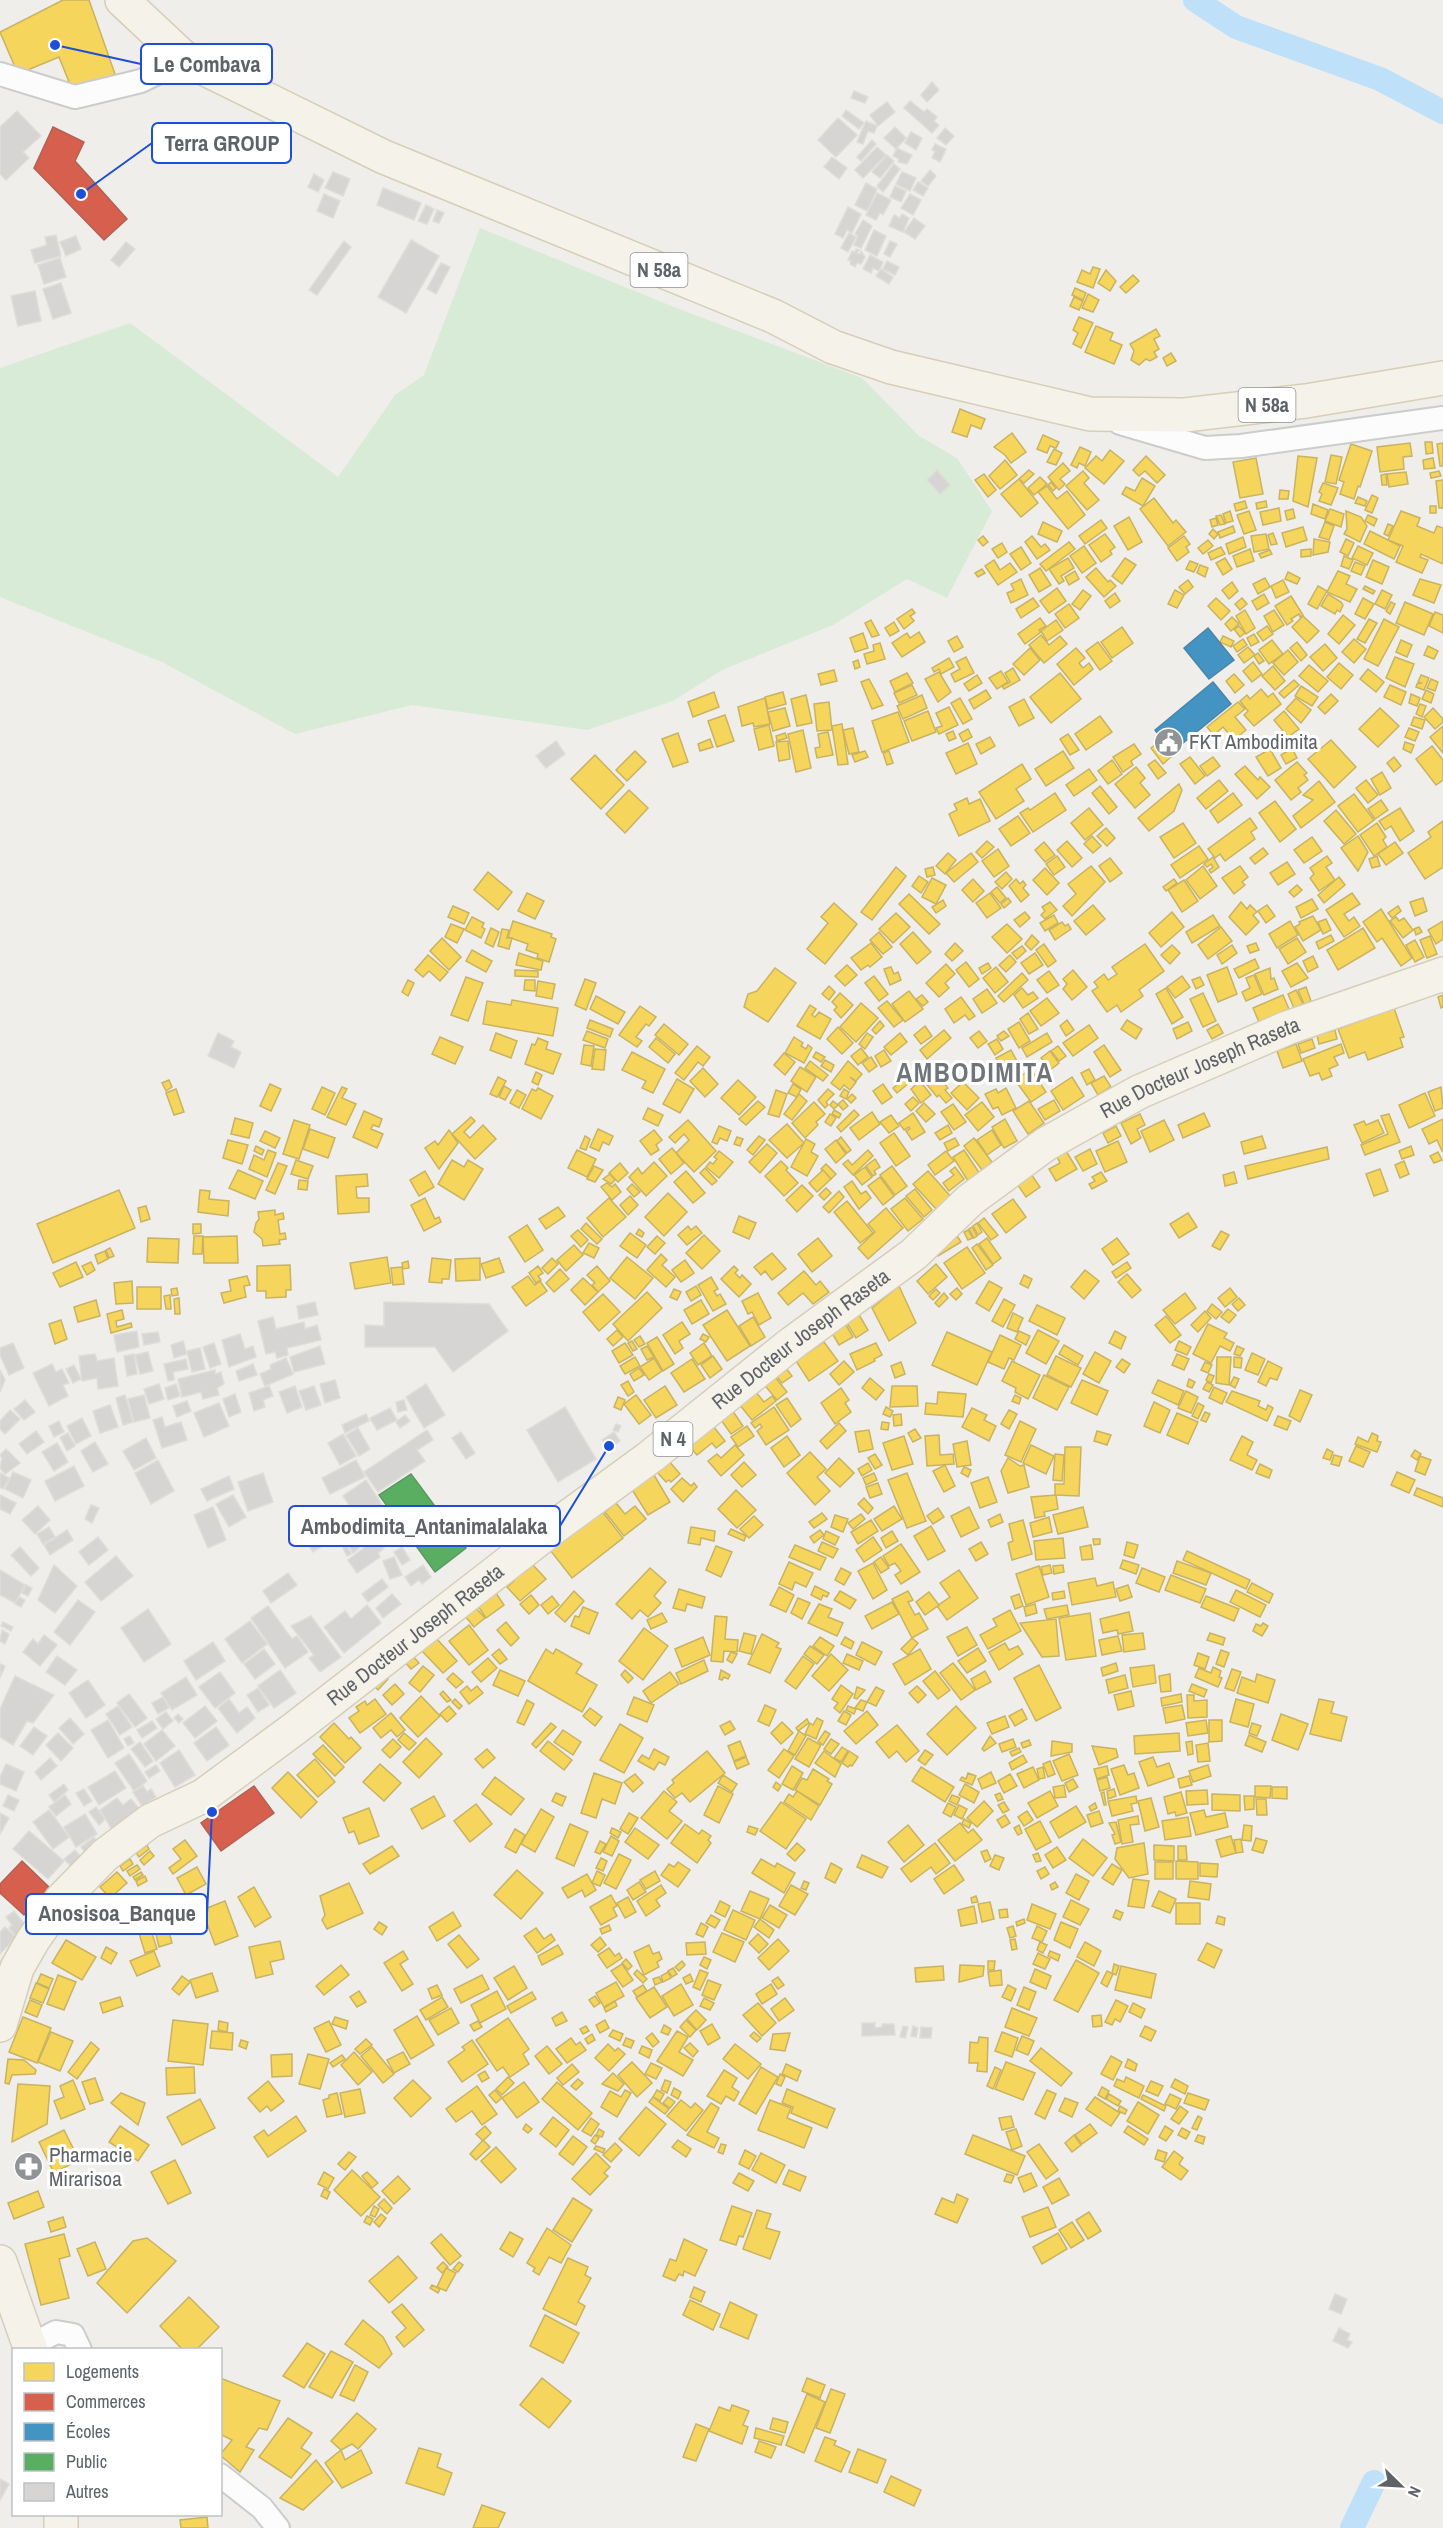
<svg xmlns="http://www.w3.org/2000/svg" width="1443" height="2528" font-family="'Archivo Narrow',sans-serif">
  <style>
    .green { fill: #d8ebd6 }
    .homes { fill: #f6d55c; stroke: #c9b360; stroke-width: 1.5 }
    .shops { fill: #d6604d; stroke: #b26155; stroke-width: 1.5 }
    .schools { fill: #4393c3; stroke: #4b85a8; stroke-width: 1.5 }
    .public { fill: #5aae61; stroke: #5c9863; stroke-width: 1.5 }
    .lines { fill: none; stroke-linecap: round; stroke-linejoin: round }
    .canal { stroke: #bfe0f9; stroke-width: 24 }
    .building { fill: #d6d5d3; stroke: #deddd9; stroke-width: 1.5 }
    .street-casing { stroke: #cbcccc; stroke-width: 26 }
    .primary-casing { stroke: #d7ceb8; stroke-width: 36 }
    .street { stroke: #fdfcfc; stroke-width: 22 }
    .primary { stroke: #f4f2e9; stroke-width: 33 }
    .labels { text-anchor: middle; stroke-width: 6; stroke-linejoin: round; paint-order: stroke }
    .shield { fill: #fff; stroke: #8f9295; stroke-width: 1.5 }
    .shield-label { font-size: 20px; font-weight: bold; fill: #5f6368 }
    .poi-label { font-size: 21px; fill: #5f6368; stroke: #fff; text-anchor: start }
    .street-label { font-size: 21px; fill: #5f6368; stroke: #fff }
    .district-label { font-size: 27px; font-weight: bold; letter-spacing: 1.5px; fill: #70757a; stroke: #fff }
    .leader { fill: none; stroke: #1d4ed8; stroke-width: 2 }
    .callout-dot { fill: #1d4ed8; stroke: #fff; stroke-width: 2 }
    .callout { fill: #fff; stroke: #1d4ed8; stroke-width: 2 }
    .callout-label { font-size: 22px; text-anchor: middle; font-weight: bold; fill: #5f6368 }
  </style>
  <rect width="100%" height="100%" fill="#efeeea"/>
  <path class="green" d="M480,228L674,307L862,378L919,436L957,458L992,511L947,598L907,579L833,625L722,670L673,701L587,730L412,705L295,734L162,662L0,597V368L130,323L338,477L395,395L424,375Z"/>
  <g class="homes">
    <path d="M63,0H89L115,74L73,92L59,57L18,74L0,32Z"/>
    <path d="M1093,267L1100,269L1093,288L1077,282L1082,270L1090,274Z"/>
    <path d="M1106,270L1116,281L1110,291L1098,283Z"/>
    <path d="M1133,275L1139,281L1126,293L1120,287Z"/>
    <path d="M1075,288L1086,293L1083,300L1072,295Z"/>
    <path d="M1088,294L1099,300L1093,312L1082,308Z"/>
    <path d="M1074,297L1083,301L1079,310L1070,306Z"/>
    <path d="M1079,317L1093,323L1081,348L1073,344L1078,333L1073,330Z"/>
    <path d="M1096,326L1113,333L1110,340L1122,345L1114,364L1085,352Z"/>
    <path d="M1156,329L1160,336L1154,339L1159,349L1154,352L1157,357L1150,361L1146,359L1139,365L1131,360L1134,351L1130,344Z"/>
    <path d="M1171,353L1176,361L1167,366L1163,358Z"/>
    <path d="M960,409L985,419L981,429L971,425L967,437L952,432Z"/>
    <path d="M1012,433L1026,452L1011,463L1005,455L994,447Z"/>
    <path d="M1043,435L1059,442L1056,448L1050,446L1047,453L1037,449Z"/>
    <path d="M1425,442H1432L1433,453L1426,454Z"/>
    <path d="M1410,443L1412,456L1403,457L1404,469L1380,472L1377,447Z"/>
    <path d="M1443,443V466H1440L1437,444Z"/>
    <path d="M1351,444L1372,451L1360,487L1358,486L1354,499L1340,494L1344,482L1339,480Z"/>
    <path d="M1080,447L1091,452L1085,466L1079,463L1077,468L1071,465Z"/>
    <path d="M1054,449L1062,453L1056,465L1047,462Z"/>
    <path d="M1110,450L1124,461L1104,484L1085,468L1096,456L1102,461Z"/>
    <path d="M1331,455L1342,457L1336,484L1325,482Z"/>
    <path d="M1146,456L1165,475L1157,483L1145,471L1139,476L1133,470Z"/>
    <path d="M1298,456L1317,458L1308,507L1293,501Z"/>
    <path d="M1256,458L1263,494L1240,498L1233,462Z"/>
    <path d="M1433,458L1435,468L1424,469L1423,460Z"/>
    <path d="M1005,460L1017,475L1000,489L989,476Z"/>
    <path d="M1063,463L1070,471L1060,479L1065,484L1059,490L1048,477Z"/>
    <path d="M1029,470L1034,474L1024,483L1019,479Z"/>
    <path d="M1083,471L1089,478L1084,483L1099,500L1087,510L1066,486Z"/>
    <path d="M1439,471L1441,476L1431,478L1430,473Z"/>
    <path d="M1406,472L1408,484L1389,487L1387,474Z"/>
    <path d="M984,474L996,490L988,497L975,480Z"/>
    <path d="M1386,474L1387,485H1382L1381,475Z"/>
    <path d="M1040,477L1047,484L1034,495L1028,488Z"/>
    <path d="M1142,478L1155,486L1143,506L1122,494L1126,487L1135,491Z"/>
    <path d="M1019,479L1038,503L1021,517L1001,494Z"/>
    <path d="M1443,480V508H1439L1436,481Z"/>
    <path d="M1051,482L1056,488L1053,491L1048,485Z"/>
    <path d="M1323,483L1338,488L1331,505L1319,501L1322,494L1319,492Z"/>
    <path d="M1047,486L1057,499L1067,491L1085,515L1068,529L1038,492Z"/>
    <path d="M1280,490L1289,491L1288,499H1279Z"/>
    <path d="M1372,495L1378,498L1372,513L1365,510Z"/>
    <path d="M1358,497L1367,501L1365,506L1355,503Z"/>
    <path d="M1154,498L1173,523L1176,520L1186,532L1168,546L1140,509Z"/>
    <path d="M1245,501L1247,508L1236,511L1234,504Z"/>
    <path d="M1266,501L1267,507L1257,509L1256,503Z"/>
    <path d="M1313,504L1328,510L1325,519L1311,514Z"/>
    <rect x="1430" y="506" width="6" height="7"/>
    <path d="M1279,508L1281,521L1263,525L1260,512Z"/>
    <path d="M1293,509L1295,518L1287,520L1285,511Z"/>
    <path d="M1330,509L1344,514L1341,527L1325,521Z"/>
    <path d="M1230,511L1233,521L1226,523L1223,514Z"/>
    <path d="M1249,511L1256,530L1244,534L1237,515Z"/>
    <path d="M1346,511L1361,517L1367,526L1360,542L1344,534L1347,529Z"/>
    <path d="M1401,511L1420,518L1417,526L1434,533L1437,526L1443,528V564L1421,554L1420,557L1428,560L1422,573L1396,562L1403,546L1388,540Z"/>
    <path d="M1221,515L1225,524L1220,525L1216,516Z"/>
    <path d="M1368,515L1377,519L1374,526L1365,521Z"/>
    <path d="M1129,517L1142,542L1128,550L1114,526Z"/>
    <path d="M1216,518L1218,525L1212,527L1210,520Z"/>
    <path d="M1101,520L1107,528L1085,544L1079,536Z"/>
    <path d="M1043,522L1062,531L1057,542L1038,534Z"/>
    <path d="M1325,522L1334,526L1329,540L1319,537Z"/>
    <path d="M1388,524L1393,526L1388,536L1384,534Z"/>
    <path d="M1233,526L1235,532L1220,538L1218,532Z"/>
    <path d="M1303,527L1307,540L1286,547L1282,533Z"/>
    <path d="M1213,529L1218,534L1214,539L1209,534Z"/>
    <path d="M1370,531L1400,546L1394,559L1364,544Z"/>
    <path d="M1273,533L1277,544L1271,545L1268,535Z"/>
    <path d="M1105,534L1115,547L1110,551L1112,554L1101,562L1089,545Z"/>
    <path d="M1266,534L1269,549L1254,552L1251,536Z"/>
    <path d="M983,536L988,542L983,546L978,540Z"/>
    <path d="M1032,536L1041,547L1045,544L1050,550L1037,559L1025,542Z"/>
    <path d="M1184,536L1190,544L1186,547L1189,552L1177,561L1168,548Z"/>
    <path d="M1243,537L1246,547L1229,554L1226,544Z"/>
    <path d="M1314,539L1330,542L1328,552L1313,555Z"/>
    <path d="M1346,539L1354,543L1348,556L1340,552Z"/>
    <path d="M1208,540L1213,546L1203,554L1198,548Z"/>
    <path d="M1069,542L1075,549L1046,571L1040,564Z"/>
    <path d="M1002,543L1007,552L998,558L992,549Z"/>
    <path d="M1084,546L1096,563L1082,573L1070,556Z"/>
    <path d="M1358,546L1373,553L1367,565L1352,558Z"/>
    <path d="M1021,547L1031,563L1021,570L1010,554Z"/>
    <path d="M1221,547L1225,554L1211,560L1208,553Z"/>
    <path d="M1250,549L1254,561L1237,567L1233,556Z"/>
    <path d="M1311,549V556L1301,557V550Z"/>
    <path d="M1270,550L1272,554L1261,558L1259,554Z"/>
    <path d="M1344,556L1353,560L1349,569L1341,566Z"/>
    <path d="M1068,558L1074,568L1061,576L1064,581L1059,584L1049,569Z"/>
    <path d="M1125,558L1136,565L1122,584L1112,576Z"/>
    <path d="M1225,558L1232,569L1223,575L1216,563Z"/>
    <path d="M994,560L1000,570L1010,563L1017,572L998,585L985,566Z"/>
    <path d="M1373,560L1389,567L1382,584L1366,577Z"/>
    <path d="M1190,561L1198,564L1194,572L1186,569Z"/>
    <path d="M1355,562L1365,566L1361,575L1351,571Z"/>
    <path d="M1200,565L1208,568L1205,577L1197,573Z"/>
    <path d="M1040,568L1051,585L1039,592L1029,575Z"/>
    <path d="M1096,568L1108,582L1110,580L1116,586L1104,597L1086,577Z"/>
    <path d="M982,569L985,573L978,577L975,573Z"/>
    <path d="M1075,571L1079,579L1069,585L1065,577Z"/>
    <path d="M1338,571L1350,576L1346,584L1357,589L1350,602L1327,592Z"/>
    <path d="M1288,572L1300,578L1297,584L1285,579Z"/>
    <path d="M1265,578L1270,587L1258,594L1253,584Z"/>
    <path d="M1021,579L1028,595L1011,603L1007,593L1014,590L1011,584Z"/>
    <path d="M1420,579L1441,585L1434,603L1413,595Z"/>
    <path d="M1188,580L1193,587L1185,594L1179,587Z"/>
    <path d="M1283,580L1289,592L1276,598L1271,586Z"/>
    <path d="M1232,582L1238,591L1229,599L1222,590Z"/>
    <path d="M1318,586L1327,591L1317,609L1308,604Z"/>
    <path d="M1365,586L1375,591L1373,594L1363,589Z"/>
    <path d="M1057,588L1066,601L1049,613L1040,601Z"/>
    <path d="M1083,590L1091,596L1080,610L1072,604Z"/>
    <path d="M1175,590L1184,595L1177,608L1168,604Z"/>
    <path d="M1382,590L1392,595L1385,609L1375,604Z"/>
    <path d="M1115,593L1120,601L1110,608L1105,601Z"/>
    <path d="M1264,594L1269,603L1257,610L1252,601Z"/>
    <path d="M1328,594L1341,602L1343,605L1340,612L1337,610L1335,614L1321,606Z"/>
    <path d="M1291,596L1303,615L1300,617L1299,614L1291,619L1293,621L1287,625L1275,606Z"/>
    <path d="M1033,598L1039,606L1021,618L1016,609Z"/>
    <path d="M1216,598L1230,611L1221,620L1208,606Z"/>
    <path d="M1242,598L1247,604L1240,610L1235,604Z"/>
    <path d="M1363,598L1374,604L1365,619L1355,614Z"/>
    <path d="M1391,602L1395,604L1390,614L1386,611Z"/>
    <path d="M1405,602L1433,614L1424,635L1396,623Z"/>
    <path d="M1069,604L1079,618L1065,628L1055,614Z"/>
    <path d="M912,609L915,613L910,616L914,621L904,629L897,619Z"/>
    <path d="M1245,610L1255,628L1246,634L1236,616Z"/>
    <path d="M1274,610L1284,625L1273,632L1264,616Z"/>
    <path d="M1435,612L1443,615V633L1429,626Z"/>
    <path d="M1343,615L1355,625L1339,644L1328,634Z"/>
    <path d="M1303,616L1319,631L1307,643L1292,627Z"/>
    <path d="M1232,617L1239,624L1231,631L1225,624Z"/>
    <path d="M1040,618L1046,626L1039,630L1041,632L1025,644L1018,634Z"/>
    <path d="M1369,619L1377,623L1365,643L1357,639Z"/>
    <path d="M1384,619L1399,627L1378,666L1364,659Z"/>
    <path d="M871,620L879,635L872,637L865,623Z"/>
    <path d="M1056,620L1063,630L1047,641L1041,631Z"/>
    <path d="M894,622L899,631L890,636L885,628Z"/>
    <path d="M1239,626L1245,633L1240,637L1234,629Z"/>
    <path d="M1267,626L1273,634L1263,641L1257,633Z"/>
    <path d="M1122,627L1133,643L1112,658L1101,642Z"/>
    <path d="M919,632L925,642L902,657L892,643L907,633L910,638Z"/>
    <path d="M863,633L868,648L855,652L850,638Z"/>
    <path d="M1254,634L1259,642L1251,646L1247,638Z"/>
    <path d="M1041,635L1049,645L1060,636L1067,644L1044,663L1029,645Z"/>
    <path d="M957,636L963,647L954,652L948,641Z"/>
    <path d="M1223,636L1234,641L1231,647L1220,642Z"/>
    <path d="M1243,639L1247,645L1237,652L1233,646Z"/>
    <path d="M1354,639L1366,649L1354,663L1342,652Z"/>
    <path d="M1272,640L1283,654L1269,664L1259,650Z"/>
    <path d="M1401,640L1412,645L1407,657L1396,652Z"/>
    <path d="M1098,642L1112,661L1100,670L1086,651Z"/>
    <path d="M1297,642L1307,655L1301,661L1290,648Z"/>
    <path d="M880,643L885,659L867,664L864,654L874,651L873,645Z"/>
    <path d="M1325,644L1337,658L1323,671L1310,657Z"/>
    <path d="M1428,646L1438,651L1434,659L1424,655Z"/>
    <path d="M1248,647L1255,655L1244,663L1238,655Z"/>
    <path d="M1030,648L1040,660L1024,675L1013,664Z"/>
    <path d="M1076,648L1085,658L1079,663L1083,668L1089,663L1093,669L1074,685L1057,664Z"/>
    <path d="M1288,650L1298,662L1284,675L1273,663Z"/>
    <path d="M1258,653L1264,661L1259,664L1254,656Z"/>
    <path d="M966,657L974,673L955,682L951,674L960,669L956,662Z"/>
    <path d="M1395,657L1414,664L1405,687L1386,678Z"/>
    <path d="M949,658L954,667L941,674L939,669L934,672L932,668Z"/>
    <path d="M858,660L860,667L855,669L853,662Z"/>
    <path d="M1253,662L1262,674L1252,682L1243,671Z"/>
    <path d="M1339,663L1353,675L1341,689L1327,677Z"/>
    <path d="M1309,665L1328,681L1318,692L1299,676Z"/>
    <path d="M1273,666L1285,681L1275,690L1262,676Z"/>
    <path d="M1013,668L1020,680L1004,689L1002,686L1010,682L1005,673Z"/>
    <path d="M1368,669L1384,682L1376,692L1360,679Z"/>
    <path d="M834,670L837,681L821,685L818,674Z"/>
    <path d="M1001,671L1008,682L997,689L989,678Z"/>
    <path d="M939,672L951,692L938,702L925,679Z"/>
    <path d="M907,673L913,683L895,692L890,681Z"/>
    <path d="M1060,673L1081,699L1051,723L1030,697Z"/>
    <path d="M1234,674L1244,685L1235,693L1226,681Z"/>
    <path d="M977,675L982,683L969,691L964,684Z"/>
    <path d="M1421,675L1429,678L1424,690L1416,687L1417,684L1421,683L1418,682Z"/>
    <path d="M869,679L883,705L872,709L861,682Z"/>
    <path d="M1431,679L1438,682L1435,691L1427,688Z"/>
    <path d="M1294,680L1299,685L1284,698L1279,693Z"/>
    <path d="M912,685L917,695L899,703L894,693Z"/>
    <path d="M1390,685L1406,692L1401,705L1384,697Z"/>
    <path d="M1301,686L1318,697L1312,706L1295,696Z"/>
    <path d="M1261,689L1268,697L1273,693L1281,704L1254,726L1244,715L1248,711L1240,701L1247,695L1250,699Z"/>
    <path d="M986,690L991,698L974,709L969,700Z"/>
    <path d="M1426,690L1434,694L1431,703L1422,699Z"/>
    <path d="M714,692L719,707L693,717L688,702Z"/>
    <path d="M783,692L786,704L768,709L765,697Z"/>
    <path d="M1331,694L1338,701L1325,714L1318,707Z"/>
    <path d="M1411,694L1420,698L1417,706L1409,703Z"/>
    <path d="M806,695L812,723L797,726L791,699Z"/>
    <path d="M922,695L927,708L903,719L897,706Z"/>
    <path d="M765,698L770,724L754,727L753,723L742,726L738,707Z"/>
    <path d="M960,698L972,719L963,724L951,703Z"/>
    <path d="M1296,698L1311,710L1301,723L1286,709Z"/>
    <path d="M1024,699L1034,718L1019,726L1009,707Z"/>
    <path d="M829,702L832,730L817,731L814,704Z"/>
    <path d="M1238,702L1245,709L1235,717L1246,730L1234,740L1223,727L1214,735L1207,727Z"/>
    <path d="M1420,704L1426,706L1422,717L1416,714Z"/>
    <path d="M949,707L958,725L939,734L936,728L942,726L936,713Z"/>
    <path d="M785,708L790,726L773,731L768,712Z"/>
    <path d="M1380,708L1399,726L1378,747L1359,729Z"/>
    <path d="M1433,708L1443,719V722L1435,729L1424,717Z"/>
    <path d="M928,711L936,732L912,741L904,721Z"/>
    <path d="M1284,711L1299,729L1288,737L1274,720Z"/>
    <path d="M898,712L909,742L882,752L872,721Z"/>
    <path d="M725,715L734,741L717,747L708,721Z"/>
    <path d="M1100,716L1112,732L1086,750L1075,734Z"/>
    <path d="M1414,717L1425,720L1422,729L1411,725Z"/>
    <path d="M842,724L848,764L838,765L832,726Z"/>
    <path d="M769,725L774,746L759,750L754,729Z"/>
    <path d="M1443,726V753L1430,737Z"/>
    <path d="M853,728L859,752L849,754L843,730Z"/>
    <path d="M1409,728L1419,732L1415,741L1405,737Z"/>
    <path d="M968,729L972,737L963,742L959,734Z"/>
    <path d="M803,730L811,768L796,772L788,734Z"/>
    <path d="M953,731L956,738L949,741L946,734Z"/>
    <path d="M828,732L833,755L817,758L815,748L820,747L818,734Z"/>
    <path d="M678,733L688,762L673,767L662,739Z"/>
    <path d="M785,733L787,738L777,741L776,736Z"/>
    <path d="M1068,734L1079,750L1070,755L1060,739Z"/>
    <path d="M990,737L995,746L981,754L976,744Z"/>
    <path d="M710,739L713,747L700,751L698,744Z"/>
    <path d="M1331,740L1356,767L1334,788L1308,759Z"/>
    <path d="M788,741L790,759L779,761L776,742Z"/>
    <path d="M1161,741L1172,756L1163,764L1151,748Z"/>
    <path d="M1405,742L1414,745L1411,753L1403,749Z"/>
    <path d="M968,743L977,764L956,774L946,753Z"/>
    <path d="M1134,744L1141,754L1131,761L1133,765L1123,772L1113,757Z"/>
    <path d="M1432,746L1443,760V780L1436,785L1416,759Z"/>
    <path d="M1292,748L1297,758L1286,764L1281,755Z"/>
    <path d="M1270,749L1281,768L1268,776L1256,757Z"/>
    <path d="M635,751L646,762L627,781L616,770Z"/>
    <path d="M865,751L868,757L855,762L852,755Z"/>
    <path d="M889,751L893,763L887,765L883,753Z"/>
    <path d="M1063,751L1074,768L1046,786L1035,769Z"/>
    <path d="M595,755L624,785L601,809L571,779Z"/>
    <path d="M1190,757L1205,776L1195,784L1180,764Z"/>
    <path d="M1213,757L1220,766L1207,776L1200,766Z"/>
    <path d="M1394,757L1401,766L1394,772L1387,763Z"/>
    <path d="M1112,760L1122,774L1108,784L1098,771Z"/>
    <path d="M1155,760L1166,773L1158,779L1148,765Z"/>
    <path d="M1297,762L1307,773L1304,775L1308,780L1298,788L1301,792L1291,800L1275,780Z"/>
    <path d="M1022,764L1031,779L1016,789L1024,801L996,819L979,792Z"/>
    <path d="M1245,766L1258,780L1260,777L1270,787L1257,799L1235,774Z"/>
    <path d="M1136,767L1145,778L1140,783L1150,795L1135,808L1115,784Z"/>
    <path d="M1089,769L1097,780L1074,796L1066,785Z"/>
    <path d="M1382,772L1391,788L1380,795L1371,779Z"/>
    <path d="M1219,780L1228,791L1206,809L1197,798Z"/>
    <path d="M1366,780L1378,795L1368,803L1356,788Z"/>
    <path d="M1319,781L1335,802L1301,828L1293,816L1313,800L1303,795Z"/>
    <path d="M1179,784L1182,790L1174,811L1149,831L1138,818Z"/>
    <path d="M1100,786L1117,807L1109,814L1092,793Z"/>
    <path d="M629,790L648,808L625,833L606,814Z"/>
    <path d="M1055,793L1066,810L1033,832L1020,813L1028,808L1030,810Z"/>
    <path d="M1233,793L1242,805L1218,823L1210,811Z"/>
    <path d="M1354,794L1374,820L1358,832L1338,806Z"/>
    <path d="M967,798L969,804L980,799L990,821L959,836L949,814L957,810L954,804Z"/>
    <path d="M1381,800L1388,810L1375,819L1368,809Z"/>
    <path d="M1275,801L1296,829L1280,842L1259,813Z"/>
    <path d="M1089,808L1103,825L1085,840L1071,823Z"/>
    <path d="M1400,808L1414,831L1400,841L1391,826L1385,830L1379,821Z"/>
    <path d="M1336,810L1356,834L1344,844L1324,821Z"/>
    <path d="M1018,816L1030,833L1011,846L999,829Z"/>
    <path d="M1250,818L1257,828L1251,832L1255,839L1225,861L1220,854L1215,858L1208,849Z"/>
    <path d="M1443,821V867L1425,879L1408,853L1431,837L1428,832Z"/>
    <path d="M1183,823L1196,843L1174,858L1160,837Z"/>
    <path d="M1377,823L1386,837L1383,840L1387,847L1374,856L1360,835Z"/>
    <path d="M1106,828L1115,838L1107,846L1097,836Z"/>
    <path d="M1092,836L1101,846L1093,853L1084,844Z"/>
    <path d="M1358,836L1368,852L1358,871L1341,848Z"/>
    <path d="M1312,837L1322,851L1304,863L1294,850Z"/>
    <path d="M987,841L994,847L982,858L976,852Z"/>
    <path d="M1067,841L1082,858L1072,867L1057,850Z"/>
    <path d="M1044,842L1055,855L1045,862L1035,850Z"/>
    <path d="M1395,842L1403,853L1386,865L1378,854Z"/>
    <path d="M1199,846L1208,859L1180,878L1171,865Z"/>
    <path d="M1263,848L1268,854L1255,864L1250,858Z"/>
    <path d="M998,849L1009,866L994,877L982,861Z"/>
    <path d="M948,853L956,860L945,874L936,866Z"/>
    <path d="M971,853L978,862L954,882L946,873Z"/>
    <path d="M1057,856L1065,867L1054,875L1046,864Z"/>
    <path d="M1327,856L1332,863L1326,867L1335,880L1319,891L1310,878L1314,874L1310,868Z"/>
    <path d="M1377,856L1380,866L1372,868L1369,859Z"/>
    <path d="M1213,857L1219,867L1211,873L1209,870L1213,867L1211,864L1207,867L1204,864Z"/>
    <path d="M1110,858L1122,873L1110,882L1099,866Z"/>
    <path d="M1287,862L1295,874L1278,885L1270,873Z"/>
    <path d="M1091,866L1105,882L1072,916L1063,906L1076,894L1068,884Z"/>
    <path d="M1203,866L1217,886L1200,899L1186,880Z"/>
    <path d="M1240,866L1248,877L1242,882L1245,885L1234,894L1222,878Z"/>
    <path d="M896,867L906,876L872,920L861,912Z"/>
    <path d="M933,867L935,875L927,877L925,869Z"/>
    <path d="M1045,868L1059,883L1047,895L1033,880Z"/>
    <path d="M488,872L512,892L498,910L474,890Z"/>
    <path d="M1006,872L1012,879L1002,889L995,882Z"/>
    <path d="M919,876L928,882L921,893L912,886Z"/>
    <path d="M1339,877L1345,885L1324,903L1318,895Z"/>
    <path d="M932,878L946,885L936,904L922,897Z"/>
    <path d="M973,879L984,891L973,902L962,890Z"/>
    <path d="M1016,879L1020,884L1023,881L1026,885L1023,888L1029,895L1021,902L1009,886Z"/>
    <path d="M1174,879L1177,883L1166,891L1163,887Z"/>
    <path d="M1184,880L1198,901L1182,912L1168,890Z"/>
    <path d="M1297,885L1302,890L1294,897L1289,892Z"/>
    <path d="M997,887L1006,898L1000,903L991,892Z"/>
    <path d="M527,893L544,901L535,919L518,911Z"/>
    <path d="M990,893L1001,908L987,918L976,903Z"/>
    <path d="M1352,893L1360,904L1344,914L1349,921L1354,917L1360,926L1344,937L1326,910Z"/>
    <path d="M909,894L940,924L929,934L899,904Z"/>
    <path d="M1008,898L1011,902L1004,908L1001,904Z"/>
    <path d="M1423,898L1427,911L1415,916L1410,902Z"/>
    <path d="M1312,899L1318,909L1301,918L1296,907Z"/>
    <path d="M943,900L946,906L936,913L932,907Z"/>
    <path d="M1050,902L1057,910L1045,919L1041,915L1045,911L1042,907Z"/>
    <path d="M1241,902L1247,909L1250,905L1257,912L1253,915L1259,922L1246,935L1229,917Z"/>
    <path d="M834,903L857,924L825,964L807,949L828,923L821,917Z"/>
    <path d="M1093,905L1105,919L1086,935L1074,921Z"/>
    <path d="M1267,905L1275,916L1266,923L1258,911Z"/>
    <path d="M453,906L469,913L464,924L448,917Z"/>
    <path d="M1398,906L1401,911L1392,918L1388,913Z"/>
    <path d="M1381,909L1412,958L1401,966L1382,938L1377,942L1363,922Z"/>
    <path d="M1025,912L1030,918L1020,927L1014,920Z"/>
    <path d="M1172,912L1184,927L1161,947L1149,933Z"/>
    <path d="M896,913L910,927L893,943L879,929Z"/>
    <path d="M1054,915L1058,923L1045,931L1040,923Z"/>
    <path d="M1213,915L1220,926L1192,943L1186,932Z"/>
    <path d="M1313,916L1321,930L1303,941L1295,927L1300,924L1299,922Z"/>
    <path d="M472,917L484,923L482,927L485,929L481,938L465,930Z"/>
    <path d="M1396,917L1399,921L1404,918L1413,930L1403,938L1390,921Z"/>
    <path d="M1326,919L1331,930L1323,934L1318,922Z"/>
    <path d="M513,921L552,934L551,937L556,939L549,962L537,958L538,954L526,950L528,944L508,937Z"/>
    <path d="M1290,921L1298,935L1277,948L1269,934Z"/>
    <path d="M1443,921V939L1436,944L1428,930Z"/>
    <path d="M1062,922L1065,926L1068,924L1071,929L1055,940L1049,930Z"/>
    <path d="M451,924L464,929L457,943L445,937Z"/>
    <path d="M1007,924L1022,939L1007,953L992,937Z"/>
    <path d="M1221,927L1232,941L1208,959L1198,945Z"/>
    <path d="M1419,927L1422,932L1416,935L1414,929Z"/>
    <path d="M491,928L499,932L493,947L485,943Z"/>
    <path d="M1363,928L1375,948L1338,970L1327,950Z"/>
    <path d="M502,929L509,930L507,938H512L509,949L498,946Z"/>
    <path d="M879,932L892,947L883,954L870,940Z"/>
    <path d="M913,932L931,952L917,964L900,944Z"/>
    <path d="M1032,935L1039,942L1031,950L1025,944Z"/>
    <path d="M1331,935L1334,941L1319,949L1316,942Z"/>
    <path d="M1430,936L1437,954L1427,958L1420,940Z"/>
    <path d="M442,938L461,957L449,970L430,951Z"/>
    <path d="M1297,938L1306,952L1288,964L1279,949Z"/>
    <path d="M1415,940L1424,957L1415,962L1406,945Z"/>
    <path d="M871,943L882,957L870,967L868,965L861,970L851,958Z"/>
    <path d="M955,943L963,951L952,961L945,954Z"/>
    <path d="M1256,943L1259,950L1250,953L1247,946Z"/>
    <path d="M1044,944L1056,961L1048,967L1036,950Z"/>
    <path d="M1145,944L1164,971L1139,990L1143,996L1121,1012L1117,1005L1107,1012L1092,991L1098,987L1094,982L1104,974L1108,980L1117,974L1112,967Z"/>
    <path d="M1172,945L1180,953L1170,964L1161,955Z"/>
    <path d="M1232,945L1237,953L1222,964L1217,955Z"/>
    <path d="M1022,946L1026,951L1017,959L1012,953Z"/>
    <path d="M472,950L492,961L486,972L466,961Z"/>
    <path d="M519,953L543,961L541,970L516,965Z"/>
    <path d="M1035,953L1043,965L1029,974L1021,963Z"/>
    <path d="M428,955L448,972L440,981L429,971L423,977L415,970Z"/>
    <path d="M1010,955L1016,962L1006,972L999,965Z"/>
    <path d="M1313,956L1318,967L1308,972L1303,961Z"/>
    <path d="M1255,959L1259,968L1239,978L1234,969Z"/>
    <path d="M966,962L979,979L969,987L956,970Z"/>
    <path d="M988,963L991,968L982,974L979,968Z"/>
    <path d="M1297,963L1308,978L1291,987L1282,971Z"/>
    <path d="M946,964L955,974L945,983L949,988L939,997L926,983Z"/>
    <path d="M847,965L857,975L845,986L835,976Z"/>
    <path d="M891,967L894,974L898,972L901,980L890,985L884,969Z"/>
    <path d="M996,967L1008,982L995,993L983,978Z"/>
    <path d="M1227,967L1237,994L1218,1002L1207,975Z"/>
    <path d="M775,968L796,983L768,1022L744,1007L748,994L757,991Z"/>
    <path d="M1270,968L1271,979L1274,978L1278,989L1264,995L1255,974Z"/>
    <path d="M515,970L538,971V977L515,976Z"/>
    <path d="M1073,970L1087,987L1072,1000L1063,989L1067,984L1063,979Z"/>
    <path d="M1049,971L1059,985L1047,993L1037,980Z"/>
    <path d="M1022,973L1028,980L1004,1002L998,996Z"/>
    <path d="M1254,975L1262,994L1246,1001L1242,992L1250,988L1246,978Z"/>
    <path d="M874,976L888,994L879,1001L865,983Z"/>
    <path d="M1182,976L1190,987L1175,998L1167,987Z"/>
    <path d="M466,977L483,983L468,1021L451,1015Z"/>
    <path d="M1200,977L1204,985L1196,989L1192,980Z"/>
    <path d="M585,979L596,983L586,1010L575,1005Z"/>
    <path d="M408,980L414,983L408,996L402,992Z"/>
    <path d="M525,980H535V991L524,990Z"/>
    <path d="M538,981L555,984L552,999L536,996Z"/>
    <path d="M829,986L835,992L829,1000L822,994Z"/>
    <path d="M1306,987L1311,1001L1304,1004L1298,990Z"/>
    <path d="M1022,988L1028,995L1033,992L1038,998L1023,1008L1014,995Z"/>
    <path d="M1166,988L1183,1017L1172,1024L1156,994Z"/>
    <path d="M987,989L997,1003L982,1013L973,999Z"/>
    <path d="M1296,990L1303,1004L1294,1008L1288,994Z"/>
    <path d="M909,991L923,1009L905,1022L892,1004Z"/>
    <path d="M840,993L853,1005L841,1018L834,1010L837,1007L832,1002Z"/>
    <path d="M1203,993L1216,1021L1203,1027L1190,999Z"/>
    <path d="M922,995L928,1002L923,1006L916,999Z"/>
    <path d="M1283,995L1289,1009L1259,1022L1253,1008Z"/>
    <path d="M1443,995V1007L1441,1008L1438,997Z"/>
    <path d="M596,996L625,1012L618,1024L590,1009Z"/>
    <path d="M961,997L975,1016L969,1020L965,1015L954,1023L945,1009Z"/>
    <path d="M1047,998L1059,1013L1041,1026L1030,1011Z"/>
    <path d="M512,1000L558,1008L553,1036L483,1024L487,1001L511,1005Z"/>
    <path d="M887,1001L903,1020L894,1027L878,1008Z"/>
    <path d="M861,1003L878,1018L856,1042L840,1027Z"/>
    <path d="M810,1005L816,1009L812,1015L815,1017L819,1012L831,1019L820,1039L797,1026Z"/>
    <path d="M640,1006L656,1017L649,1026L646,1024L636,1037L642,1041L637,1047L619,1035Z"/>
    <path d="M1394,1008L1404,1037L1400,1038L1403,1047L1368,1060L1365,1052L1349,1058L1338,1029Z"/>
    <path d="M1028,1013L1038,1029L1029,1034L1020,1019Z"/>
    <path d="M590,1020L613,1029L610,1037L587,1028Z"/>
    <path d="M1067,1020L1074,1030L1066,1036L1060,1026Z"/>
    <path d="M1127,1020L1142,1029L1136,1039L1121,1029Z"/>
    <path d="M880,1021L884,1026L876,1034L872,1030Z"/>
    <path d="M1019,1022L1030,1041L1019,1048L1008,1029Z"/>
    <path d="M1188,1022L1192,1031L1177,1039L1173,1029Z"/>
    <path d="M664,1024L688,1044L679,1055L655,1035Z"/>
    <path d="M1218,1024L1223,1033L1212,1039L1207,1030Z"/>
    <path d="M1089,1025L1098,1038L1073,1056L1063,1043Z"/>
    <path d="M925,1026L932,1036L921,1044L914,1035Z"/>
    <path d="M838,1027L853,1043L842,1054L827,1039Z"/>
    <path d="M944,1030L951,1038L927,1059L920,1050Z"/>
    <path d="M1335,1030L1337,1039L1319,1044L1317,1035Z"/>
    <path d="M587,1031L608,1039L605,1048L583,1040Z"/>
    <path d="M979,1031L987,1041L978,1048L970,1038Z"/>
    <path d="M1004,1031L1009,1036L1001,1041L997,1036Z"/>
    <path d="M496,1033L517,1041L511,1058L490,1050Z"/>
    <path d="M867,1033L873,1037L865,1049L859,1044Z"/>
    <path d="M900,1033L907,1042L891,1055L884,1047Z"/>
    <path d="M1047,1033L1052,1042L1027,1057L1022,1048Z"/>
    <path d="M440,1037L463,1047L455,1064L432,1054Z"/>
    <path d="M794,1037L803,1043L801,1046L806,1049L808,1045L812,1048L804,1063L785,1053Z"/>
    <path d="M538,1038L548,1042L546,1049L561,1054L553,1074L525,1064L532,1044L535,1045Z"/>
    <path d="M656,1038L675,1054L668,1063L649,1047Z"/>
    <path d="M997,1039L1003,1049L995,1055L988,1044Z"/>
    <path d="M1312,1039L1315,1048L1301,1053L1298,1044Z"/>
    <path d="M1296,1044L1302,1061L1283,1068L1277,1051Z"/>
    <path d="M1341,1044L1344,1053L1334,1057L1338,1065L1329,1069L1332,1076L1322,1080L1319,1073L1310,1076L1303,1059Z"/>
    <path d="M584,1045L594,1046L591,1066L581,1064Z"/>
    <path d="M1104,1045L1121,1070L1110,1077L1094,1052Z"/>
    <path d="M697,1046L710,1057L703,1066L698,1062L684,1080L675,1073Z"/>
    <path d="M1058,1046L1066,1056L1059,1061L1051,1051Z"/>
    <path d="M861,1048L868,1057L858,1065L851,1056Z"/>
    <path d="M595,1049L606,1050L604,1070L592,1069Z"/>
    <path d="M884,1050L891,1061L881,1067L875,1056Z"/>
    <path d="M1011,1050L1020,1067L1006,1076L996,1058Z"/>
    <path d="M1050,1051L1059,1063L1050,1070L1041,1058Z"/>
    <path d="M632,1052L665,1069L653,1093L642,1088L646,1081L622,1070Z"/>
    <path d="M816,1052L825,1057L821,1062L813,1057Z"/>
    <path d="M784,1053L795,1062L785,1075L774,1065Z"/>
    <path d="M871,1057L877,1066L869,1072L862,1063Z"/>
    <path d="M825,1060L834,1065L831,1072L821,1066Z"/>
    <path d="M810,1061L828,1075L823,1081L805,1068Z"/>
    <path d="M848,1061L862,1074L856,1081L850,1077L856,1082L850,1090L844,1085L840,1090L831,1083Z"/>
    <path d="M800,1067L816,1077L807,1092L791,1081Z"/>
    <path d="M931,1067L948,1088L945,1090L952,1098L946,1103L939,1095L937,1097L920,1076Z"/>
    <path d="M703,1068L718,1084L705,1097L690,1081Z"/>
    <path d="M1031,1069L1046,1092L1031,1102L1015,1080Z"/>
    <path d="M1089,1069L1095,1080L1087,1085L1081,1073Z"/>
    <path d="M536,1072L542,1075L538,1085L532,1082Z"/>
    <path d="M1104,1076L1111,1087L1098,1095L1091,1083Z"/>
    <path d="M498,1077L506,1081L497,1097L490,1094Z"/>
    <path d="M1072,1077L1084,1096L1063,1110L1051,1091Z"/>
    <path d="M905,1078L909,1083L897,1093L893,1088Z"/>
    <path d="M677,1079L694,1089L680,1113L663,1104Z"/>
    <path d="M169,1080L172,1087L166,1091L162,1083Z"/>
    <path d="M738,1080L756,1097L739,1115L721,1098Z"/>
    <path d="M920,1081L931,1095L921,1103L911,1089Z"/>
    <path d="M963,1082L979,1098L967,1110L951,1093Z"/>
    <path d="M270,1084L281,1089L271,1111L260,1106Z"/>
    <path d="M793,1084L801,1089L797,1097L788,1093Z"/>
    <path d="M883,1084L892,1097L882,1104L873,1091Z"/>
    <path d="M504,1086L511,1090L505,1100L499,1097Z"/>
    <path d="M322,1087L335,1093L325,1115L312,1109Z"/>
    <path d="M342,1087L347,1089L342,1098L356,1104L346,1125L327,1117Z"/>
    <path d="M1441,1087L1443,1108L1435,1111L1428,1092Z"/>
    <path d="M538,1088L553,1096L541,1119L522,1109L532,1089L536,1091Z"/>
    <path d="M1006,1088L1016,1108L1002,1115L998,1107L993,1109L985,1094L996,1089L998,1093Z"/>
    <path d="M176,1089L184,1112L174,1115L166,1093Z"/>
    <path d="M828,1089L834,1094L826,1102L828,1105L825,1108L818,1100Z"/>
    <path d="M844,1089L849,1092L846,1099L840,1096Z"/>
    <path d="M517,1090L526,1095L519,1108L510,1103Z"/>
    <path d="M776,1090L787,1094L779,1117L768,1114Z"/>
    <path d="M1425,1093L1435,1116L1409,1128L1399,1105Z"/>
    <path d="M799,1094L807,1101L792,1120L784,1114Z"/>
    <path d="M852,1094L856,1098L851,1103L847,1099Z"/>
    <path d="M913,1097L919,1103L911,1111L905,1104Z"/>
    <path d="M843,1100L848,1106L843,1110L838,1104Z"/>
    <path d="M1054,1100L1060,1111L1045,1120L1038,1109Z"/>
    <path d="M758,1101L765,1107L746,1125L739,1119Z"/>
    <path d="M833,1101L838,1105L834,1109L830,1105Z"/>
    <path d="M1029,1101L1044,1123L1028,1134L1013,1111Z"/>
    <path d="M814,1102L825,1114L816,1122L818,1125L805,1138L792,1123Z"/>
    <path d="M982,1102L994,1117L978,1131L965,1115Z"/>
    <path d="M924,1103L935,1114L926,1122L916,1111Z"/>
    <path d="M953,1104L966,1122L954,1130L941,1112Z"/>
    <path d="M648,1108L663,1115L658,1126L643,1119Z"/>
    <path d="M834,1110L841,1114L839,1118L832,1114Z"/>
    <path d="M854,1110L859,1115L841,1132L837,1127Z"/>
    <path d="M364,1111L382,1119L379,1127L373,1125L371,1129L383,1134L377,1148L353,1137Z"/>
    <path d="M872,1112L880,1124L859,1140L850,1128Z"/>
    <path d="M913,1113L925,1132L912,1140L906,1131L910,1129L909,1127L904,1130L899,1123Z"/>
    <path d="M1204,1113L1210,1126L1183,1138L1178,1125Z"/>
    <path d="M830,1114L836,1118L831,1126L825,1122Z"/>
    <path d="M1140,1114L1145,1125L1137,1129L1141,1138L1131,1144L1121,1123Z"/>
    <path d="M1389,1114L1400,1142L1365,1155L1361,1145L1388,1134L1381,1116Z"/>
    <path d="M891,1115L899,1126L889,1133L880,1122Z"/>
    <path d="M471,1117L475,1121L464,1132L470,1138L483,1125L496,1139L475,1159L452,1134Z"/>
    <path d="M235,1118L253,1123L249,1138L231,1134Z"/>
    <path d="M1005,1119L1017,1141L1004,1148L992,1127Z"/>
    <path d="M1443,1119V1150L1442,1151L1437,1140L1429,1144L1422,1129Z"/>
    <path d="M294,1120L310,1125L299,1159L283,1154Z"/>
    <path d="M688,1120L716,1151L694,1172L676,1153L689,1140L684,1134L675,1143L669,1137Z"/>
    <path d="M1164,1120L1174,1140L1150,1152L1141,1131Z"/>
    <path d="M1378,1120L1384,1133L1362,1143L1354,1125L1364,1121L1366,1125Z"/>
    <path d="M787,1124L804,1143L787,1158L769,1140Z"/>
    <path d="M948,1125L952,1133L940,1140L935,1133Z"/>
    <path d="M719,1126L731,1131L727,1141L720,1138L717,1144L712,1142Z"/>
    <path d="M1116,1126L1121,1136L1108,1143L1103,1133Z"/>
    <path d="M310,1129L335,1138L328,1158L303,1149Z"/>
    <path d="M598,1129L613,1136L609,1145L603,1142L599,1151L590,1147Z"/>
    <path d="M449,1130L458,1143L439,1169L425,1148L435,1141L438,1145Z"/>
    <path d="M654,1130L662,1140L656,1145L659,1150L651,1155L640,1141Z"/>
    <path d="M992,1130L1001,1145L987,1155L977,1140Z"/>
    <path d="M265,1131L280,1138L275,1148L260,1141Z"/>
    <path d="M894,1133L910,1156L896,1166L880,1143Z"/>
    <path d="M585,1136L590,1139L586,1150L580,1148Z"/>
    <path d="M759,1136L765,1140L753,1155L747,1150Z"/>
    <path d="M1262,1136L1266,1148L1244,1154L1241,1142Z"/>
    <path d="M737,1137L743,1139L740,1146L734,1144Z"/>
    <path d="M841,1137L851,1150L847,1153L837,1141Z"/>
    <path d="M955,1138L959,1145L948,1151L944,1143Z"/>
    <path d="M974,1138L992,1162L982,1170L964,1146Z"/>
    <path d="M806,1139L815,1144L811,1152L818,1156L807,1176L791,1167Z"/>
    <path d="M228,1140L248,1145L242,1164L223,1158Z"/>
    <path d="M836,1140L846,1154L836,1163L825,1149Z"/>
    <path d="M1118,1141L1127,1162L1105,1172L1096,1151Z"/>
    <path d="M767,1144L777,1153L760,1173L749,1162Z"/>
    <path d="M256,1146L264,1150L262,1155L254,1151Z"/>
    <path d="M1411,1146L1414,1155L1402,1159L1399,1151Z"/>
    <path d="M1327,1147L1329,1159L1248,1179L1245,1166Z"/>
    <path d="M672,1148L684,1163L671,1174L659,1159Z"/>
    <path d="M1090,1149L1097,1164L1083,1171L1075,1157Z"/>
    <path d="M268,1150L276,1153L267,1177L249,1169L254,1155L264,1160Z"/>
    <path d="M577,1150L596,1159L587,1177L568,1168Z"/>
    <path d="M868,1150L873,1156L853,1175L843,1164L848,1160L852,1165Z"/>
    <path d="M964,1150L980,1174L968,1181L953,1157Z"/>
    <path d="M719,1151L733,1162L719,1178L706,1167L710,1162L713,1164L717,1159L714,1157Z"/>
    <path d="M946,1151L954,1161L935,1175L928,1165Z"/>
    <path d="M1066,1151L1077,1169L1056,1181L1049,1169L1060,1163L1057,1157Z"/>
    <path d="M1438,1152L1442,1160L1434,1163L1430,1156Z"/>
    <path d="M875,1159L880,1167L874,1171L876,1174L873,1176L866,1166Z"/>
    <path d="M296,1160L313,1166L308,1179L291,1174Z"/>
    <path d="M452,1160L464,1167L468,1160L483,1169L464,1200L438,1184Z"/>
    <path d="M781,1161L788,1168L786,1170L798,1183L784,1196L765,1176Z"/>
    <path d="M1404,1161L1409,1174L1400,1178L1395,1165Z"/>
    <path d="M654,1162L667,1176L646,1196L629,1177L638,1168L642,1174Z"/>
    <path d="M278,1163L287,1166L275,1194L266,1190Z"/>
    <path d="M620,1163L628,1173L618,1182L609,1173Z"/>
    <path d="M826,1164L836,1174L831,1179L821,1169Z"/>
    <path d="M594,1166L603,1170L595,1182L587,1179Z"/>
    <path d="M892,1166L907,1186L895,1195L880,1175Z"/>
    <path d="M865,1167L872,1177L862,1185L854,1175Z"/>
    <path d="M955,1167L964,1179L949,1191L943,1183L954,1175L950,1171Z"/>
    <path d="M705,1168L717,1181L712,1185L700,1173Z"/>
    <path d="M1380,1169L1388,1191L1374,1196L1366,1174Z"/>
    <path d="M238,1170L263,1181L255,1199L229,1188Z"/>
    <path d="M823,1170L831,1179L817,1192L809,1183Z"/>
    <path d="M425,1171L434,1187L419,1196L410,1180Z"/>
    <path d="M686,1171L705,1193L693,1203L674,1182Z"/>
    <path d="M928,1171L952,1198L937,1210L913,1184Z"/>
    <path d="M1101,1172L1107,1181L1092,1189L1089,1184L1095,1181L1092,1177Z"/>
    <path d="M1234,1172L1237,1183L1225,1186L1223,1175Z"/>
    <path d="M367,1174L368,1186L356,1187L357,1198H369V1212L338,1214L336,1176Z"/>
    <path d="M610,1174L615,1180L611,1184L603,1179Z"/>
    <path d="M1031,1174L1040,1187L1026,1197L1017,1184Z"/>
    <path d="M880,1177L894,1196L883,1205L868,1186Z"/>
    <path d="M299,1180L308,1181L307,1190L298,1189Z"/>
    <path d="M852,1181L861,1194L866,1191L871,1198L859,1209L844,1187Z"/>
    <path d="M607,1183L612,1187L615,1184L621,1192L612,1200L601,1187Z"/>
    <path d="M632,1184L640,1192L634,1197L627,1189Z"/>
    <path d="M802,1185L813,1196L797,1212L786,1200Z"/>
    <path d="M826,1188L831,1193L824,1200L819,1195Z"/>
    <path d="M915,1189L932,1210L924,1217L906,1196Z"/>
    <path d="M119,1190L135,1228L53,1263L37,1224Z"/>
    <path d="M200,1190L210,1191L209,1199L229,1201L228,1216L198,1212Z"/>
    <path d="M839,1191L844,1197L829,1213L823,1207Z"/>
    <path d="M668,1193L687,1212L664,1236L645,1217Z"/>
    <path d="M630,1196L638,1205L628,1215L620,1205Z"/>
    <path d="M425,1198L435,1219L439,1217L441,1222L424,1231L411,1205Z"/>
    <path d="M609,1198L626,1217L603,1237L587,1218Z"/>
    <path d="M905,1198L923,1219L908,1231L891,1209Z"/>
    <path d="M1013,1199L1026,1217L1006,1233L992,1214Z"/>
    <path d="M847,1201L873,1233L860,1243L834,1212Z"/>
    <path d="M146,1206L150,1219L141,1222L138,1208Z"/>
    <path d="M558,1207L565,1216L546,1229L539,1219Z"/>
    <path d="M886,1208L903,1228L868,1259L858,1248L875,1232L868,1224Z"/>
    <path d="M275,1210V1215L283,1213L284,1219L278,1220L280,1234L285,1233L286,1239L279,1240L280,1244L263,1246L262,1239L254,1232L256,1223L259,1219L258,1212Z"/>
    <path d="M1188,1213L1197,1227L1179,1238L1170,1224Z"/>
    <path d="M739,1216L756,1223L749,1239L733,1232Z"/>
    <path d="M984,1218L998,1235L991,1240L978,1223Z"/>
    <path d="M586,1223L602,1239L597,1244L581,1229Z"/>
    <path d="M977,1223L982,1232L978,1235L973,1226Z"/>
    <path d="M193,1224H201V1233L193,1234Z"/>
    <path d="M527,1225L543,1250L525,1262L509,1237Z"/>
    <path d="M688,1226L691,1230L696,1226L702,1233L687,1245L678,1235Z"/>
    <path d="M972,1227L977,1236L974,1238L969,1229Z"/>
    <path d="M639,1229L644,1233L642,1237L636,1234Z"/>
    <path d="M578,1230L588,1240L581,1247L571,1236Z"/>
    <path d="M968,1230L973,1238L968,1240L964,1232Z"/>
    <path d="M1221,1231L1229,1235L1220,1250L1212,1246Z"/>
    <path d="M630,1233L646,1245L637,1258L620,1246Z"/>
    <path d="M956,1234L961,1242L938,1256L933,1248Z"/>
    <path d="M704,1235L720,1251L702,1269L686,1253Z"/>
    <path d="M194,1236H203L202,1254H193Z"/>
    <path d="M237,1236L238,1263H204L203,1237Z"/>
    <path d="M657,1236L665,1243L655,1254L647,1247Z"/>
    <path d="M148,1238L179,1239L178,1263L147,1262Z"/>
    <path d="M818,1238L832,1256L812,1272L798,1254Z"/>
    <path d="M987,1238L1001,1258L993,1264L979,1244Z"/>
    <path d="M1117,1238L1129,1254L1113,1265L1102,1249Z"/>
    <path d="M589,1243L599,1248L594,1258L583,1253Z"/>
    <path d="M977,1244L993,1265L986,1270L972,1248Z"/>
    <path d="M574,1245L583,1255L566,1271L557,1260Z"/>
    <path d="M967,1247L985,1273L962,1289L944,1263Z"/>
    <path d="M110,1248L114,1256L109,1258L106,1250Z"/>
    <path d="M105,1251L108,1259L98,1264L95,1255Z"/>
    <path d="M772,1253L786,1269L772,1280L765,1271L761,1275L754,1267Z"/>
    <path d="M661,1254L667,1260L662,1265L675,1277L666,1287L647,1270Z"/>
    <path d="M387,1257L391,1283L355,1289L350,1263Z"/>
    <path d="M627,1257L653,1278L635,1299L610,1278Z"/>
    <path d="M432,1258L451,1260L449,1279H442V1283L429,1282Z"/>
    <path d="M480,1258V1280L456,1281L455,1259Z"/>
    <path d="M499,1258L504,1272L486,1278L481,1264Z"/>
    <path d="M552,1258L558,1264L548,1274L542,1268Z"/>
    <path d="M685,1260L694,1273L681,1282L672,1270Z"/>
    <path d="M408,1261L409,1268L403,1269L402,1263Z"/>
    <path d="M76,1262L83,1277L60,1287L53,1273Z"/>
    <path d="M91,1262L95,1270L87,1275L82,1266Z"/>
    <path d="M1127,1262L1131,1268L1116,1278L1112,1272Z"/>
    <path d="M936,1264L947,1277L928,1294L917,1281Z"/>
    <path d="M290,1265L291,1290H286V1297L266,1298V1291H257V1266Z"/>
    <path d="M538,1266L543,1273L538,1276L541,1280L536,1283L529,1273Z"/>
    <path d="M597,1266L610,1281L598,1292L592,1285L595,1283L587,1275Z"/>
    <path d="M734,1266L738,1270L735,1273L740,1278L742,1275L751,1284L739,1297L721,1279Z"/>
    <path d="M402,1267L404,1284L393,1285L391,1268Z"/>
    <path d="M560,1269L569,1279L554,1292L546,1283Z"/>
    <path d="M1085,1270L1099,1281L1084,1299L1071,1287Z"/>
    <path d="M804,1271L816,1285L820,1281L829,1292L813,1304L803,1293L788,1305L778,1293Z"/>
    <path d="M1127,1274L1141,1290L1132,1298L1118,1282Z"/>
    <path d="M1024,1275L1032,1279L1028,1288L1020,1284Z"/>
    <path d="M247,1276L250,1285L244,1286L246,1297L224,1303L221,1293L231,1291L229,1280Z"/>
    <path d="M528,1276L535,1285L540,1281L547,1291L526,1306L512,1287Z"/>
    <path d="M711,1277L718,1289L714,1291L717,1296L720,1294L726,1304L713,1311L698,1285Z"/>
    <path d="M583,1278L598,1292L585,1305L571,1290Z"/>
    <path d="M132,1281L133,1303L116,1304L114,1283Z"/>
    <path d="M989,1281L1002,1288L989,1311L976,1303Z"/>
    <path d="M696,1286L701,1295L691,1301L686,1292Z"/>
    <path d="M899,1286L916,1323L889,1341L872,1308Z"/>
    <rect x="137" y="1287" width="24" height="22"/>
    <path d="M177,1288L178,1295L172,1296L171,1289Z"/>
    <path d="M957,1288L962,1294L956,1300L950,1294Z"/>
    <path d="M1230,1288L1237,1297L1225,1307L1218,1298Z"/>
    <path d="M674,1289L681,1292L677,1300L670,1297Z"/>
    <path d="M936,1289L940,1293L933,1300L929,1296Z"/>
    <path d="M647,1292L662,1308L628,1341L613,1324Z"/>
    <path d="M758,1293L771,1318L759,1325L752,1312L748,1314L742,1301Z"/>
    <path d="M944,1293L948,1298L939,1307L935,1303Z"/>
    <path d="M1185,1293L1196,1308L1175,1324L1163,1310Z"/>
    <path d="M603,1294L620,1312L599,1331L583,1312Z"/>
    <path d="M170,1295L171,1309H166L164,1296Z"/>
    <path d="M179,1298L180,1314H175L174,1299Z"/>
    <path d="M1239,1298L1245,1305L1238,1311L1232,1304Z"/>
    <path d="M1004,1299L1015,1305L1003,1327L992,1321Z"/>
    <path d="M96,1300L100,1316L78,1322L74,1307Z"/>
    <path d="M701,1300L709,1314L692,1324L684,1310Z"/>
    <path d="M1212,1304L1222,1312L1216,1319L1207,1311Z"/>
    <path d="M1037,1305L1065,1318L1057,1335L1029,1321Z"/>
    <path d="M1228,1309L1236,1315L1229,1323L1221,1317Z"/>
    <path d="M122,1310L124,1319L116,1321L117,1327L131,1323L132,1327L111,1333L107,1314Z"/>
    <path d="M727,1310L750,1346L727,1361L703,1325Z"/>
    <path d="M1205,1311L1211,1318L1198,1332L1191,1325Z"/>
    <path d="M858,1313L868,1330L856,1338L845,1320Z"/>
    <path d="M1013,1313L1023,1318L1017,1332L1007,1328Z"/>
    <path d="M1166,1316L1181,1335L1170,1343L1155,1325Z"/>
    <path d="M753,1317L765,1337L751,1346L739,1326Z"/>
    <path d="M61,1320L67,1339L55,1344L49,1324Z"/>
    <path d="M682,1322L690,1334L679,1341L683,1348L675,1354L663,1335Z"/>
    <path d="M1208,1324L1227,1333L1224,1338L1234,1343L1230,1351L1220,1346L1211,1363L1193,1354Z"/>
    <path d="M846,1325L853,1337L839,1345L832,1333Z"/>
    <path d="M617,1330L623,1337L613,1346L607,1339Z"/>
    <path d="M1038,1330L1059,1341L1046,1364L1026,1353Z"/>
    <path d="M1019,1331L1030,1336L1026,1345L1015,1339Z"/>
    <path d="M1115,1331L1126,1337L1121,1349L1109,1343Z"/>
    <path d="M947,1332L992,1352L977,1385L932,1365Z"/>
    <path d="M703,1334L709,1337L706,1342L700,1339Z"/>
    <path d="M1000,1335L1021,1345L1014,1360L1009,1358L1004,1369L988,1362Z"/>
    <path d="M640,1336L645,1344L639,1347L634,1340Z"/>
    <path d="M657,1337L674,1364L663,1371L647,1343Z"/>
    <path d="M632,1341L637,1349L633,1351L628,1343Z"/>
    <path d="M1179,1341L1191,1347L1187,1355L1175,1350Z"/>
    <path d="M824,1342L838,1361L809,1381L796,1361Z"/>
    <path d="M625,1343L633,1355L619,1363L612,1351Z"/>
    <path d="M704,1343L712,1356L698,1365L690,1353Z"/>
    <path d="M876,1343L882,1355L874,1359L875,1361L857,1370L850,1354Z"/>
    <path d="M1064,1345L1083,1356L1078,1365L1059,1354Z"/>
    <path d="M647,1346L654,1357L647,1360L641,1349Z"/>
    <path d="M1237,1346L1244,1349L1240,1356L1234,1354Z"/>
    <path d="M1095,1352L1111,1361L1099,1383L1083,1374Z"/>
    <path d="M1252,1353L1265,1359L1258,1375L1245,1370Z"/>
    <path d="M1177,1354L1189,1359L1184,1370L1172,1365Z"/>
    <path d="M713,1356L722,1369L710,1378L701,1365Z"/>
    <path d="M1056,1356L1081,1368L1071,1387L1047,1375Z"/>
    <path d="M635,1357L640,1366L625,1374L620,1366Z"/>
    <path d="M1217,1357H1231L1229,1385L1216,1383Z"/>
    <path d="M1234,1357L1242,1358L1241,1368L1234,1367Z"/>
    <path d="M654,1358L662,1371L649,1380L640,1367Z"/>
    <path d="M692,1359L705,1379L684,1392L671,1373Z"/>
    <path d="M1122,1359L1130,1364L1124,1373L1116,1367Z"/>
    <path d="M844,1361L854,1372L839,1385L830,1374Z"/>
    <path d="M1012,1361L1040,1375L1028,1399L1015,1392L1016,1388L1002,1381Z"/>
    <path d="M1268,1361L1282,1368L1277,1380L1270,1378L1266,1386L1258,1382Z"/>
    <path d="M901,1362L905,1374L895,1378L891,1366Z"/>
    <path d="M1205,1362L1212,1365L1208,1373L1201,1370Z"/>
    <path d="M783,1364L792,1376L782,1383L773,1372Z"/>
    <path d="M639,1368L644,1375L634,1381L630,1374Z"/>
    <path d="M771,1372L787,1392L777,1400L761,1381Z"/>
    <path d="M1209,1374L1214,1376L1211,1383L1206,1380Z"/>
    <path d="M1044,1375L1069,1387L1057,1410L1033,1398Z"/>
    <path d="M1234,1377L1239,1379L1235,1388L1230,1385Z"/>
    <path d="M870,1378L884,1390L876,1400L862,1388Z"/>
    <path d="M1189,1379L1195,1382L1192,1388L1187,1386Z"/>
    <path d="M1082,1380L1108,1391L1097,1415L1071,1403Z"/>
    <path d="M1158,1380L1184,1391L1178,1405L1152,1393Z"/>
    <path d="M628,1381L634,1392L628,1396L621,1385Z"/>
    <path d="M1207,1382L1213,1385L1209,1392L1203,1389Z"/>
    <path d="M665,1386L677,1405L656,1418L644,1400Z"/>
    <path d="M892,1386H917L918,1406L890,1407Z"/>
    <path d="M1214,1387L1227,1393L1222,1404L1209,1398Z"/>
    <path d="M841,1388L849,1400L845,1403L851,1412L835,1424L821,1403Z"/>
    <path d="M1300,1390L1312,1395L1300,1422L1289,1416Z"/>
    <path d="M755,1391L764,1402L772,1396L776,1401L752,1420L735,1399Z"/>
    <path d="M1186,1391L1198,1397L1191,1413L1178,1408Z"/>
    <path d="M1232,1391L1260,1401L1258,1406L1266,1410L1268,1405L1273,1408L1267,1421L1226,1402Z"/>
    <path d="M938,1392L966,1394L963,1417L925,1414L926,1403L937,1404Z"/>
    <path d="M636,1395L651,1415L639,1424L624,1404Z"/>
    <path d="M1015,1395L1021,1398L1019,1404L1012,1401Z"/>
    <path d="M618,1397L625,1400L621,1410L614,1407Z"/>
    <path d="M787,1398L801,1419L791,1427L776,1405Z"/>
    <path d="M1154,1402L1170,1410L1160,1433L1144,1426Z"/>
    <path d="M1198,1403L1204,1406L1198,1419L1192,1416Z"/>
    <path d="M728,1404L743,1426L731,1434L716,1413Z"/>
    <path d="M774,1407L789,1430L766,1445L757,1431L762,1427L760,1424L755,1428L751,1423Z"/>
    <path d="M886,1407L893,1411L890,1417L883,1414Z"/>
    <path d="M972,1408L987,1415L984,1420L996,1426L989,1441L962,1427Z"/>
    <path d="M1009,1410L1017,1414L1009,1429L1001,1424Z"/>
    <path d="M1205,1412L1210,1414L1206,1422L1201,1420Z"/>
    <path d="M1177,1413L1198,1422L1188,1444L1167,1435Z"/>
    <path d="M901,1414L902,1425L894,1426L893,1415Z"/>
    <path d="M1278,1416L1291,1421L1287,1430L1274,1425Z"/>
    <path d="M1020,1421L1036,1429L1021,1462L1005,1455Z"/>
    <path d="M882,1422L889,1423L888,1430L881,1429Z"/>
    <path d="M839,1423L846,1431L827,1449L820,1441Z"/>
    <path d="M713,1426L725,1441L716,1448L712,1443L697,1455L689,1446Z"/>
    <path d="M747,1426L754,1436L738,1447L731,1437Z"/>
    <path d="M915,1429L921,1438L913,1442L908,1433Z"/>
    <path d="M869,1430L873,1449L859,1452L855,1432Z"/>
    <path d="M1097,1431L1111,1435L1107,1445L1094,1441Z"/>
    <path d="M1372,1433L1378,1436L1377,1441L1381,1442L1377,1452L1355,1444L1358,1437L1368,1442Z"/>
    <path d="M939,1435L940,1455L953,1454L954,1464L927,1466L925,1436Z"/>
    <path d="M787,1436L800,1455L784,1467L771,1448Z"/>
    <path d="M904,1436L913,1464L892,1470L883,1443Z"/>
    <path d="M1242,1436L1253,1442L1247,1455L1257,1460L1252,1470L1230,1460Z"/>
    <path d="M967,1441L971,1465L957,1467L953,1444Z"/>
    <path d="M735,1445L744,1455L721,1476L708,1461L717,1454L721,1458Z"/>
    <path d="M1031,1445L1054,1456L1046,1474L1023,1463Z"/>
    <path d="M1356,1446L1370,1452L1363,1467L1349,1461Z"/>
    <path d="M1065,1447H1081L1079,1496L1055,1495V1484H1064Z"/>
    <path d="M1327,1449L1333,1452L1330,1460L1323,1458Z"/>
    <path d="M1415,1450L1421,1454L1417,1460L1411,1456Z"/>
    <path d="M810,1452L826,1469L817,1477L830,1491L815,1505L787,1473Z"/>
    <path d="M875,1454L882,1465L875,1469L868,1458Z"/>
    <path d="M1055,1454L1064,1455L1062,1481L1053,1480Z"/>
    <path d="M1334,1455L1342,1457L1339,1466L1331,1464Z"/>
    <path d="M1420,1456L1431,1460L1425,1475L1415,1471Z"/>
    <path d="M839,1458L854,1473L840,1487L825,1473Z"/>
    <path d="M1008,1458L1020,1466L1024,1465L1029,1487L1008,1493L1001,1471Z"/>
    <path d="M668,1460L680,1474L671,1482L669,1480L666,1482L656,1471Z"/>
    <path d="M744,1462L756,1475L742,1487L731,1475Z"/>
    <path d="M868,1463L872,1470L862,1476L858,1469Z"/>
    <path d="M1260,1464L1272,1470L1269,1478L1256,1473Z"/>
    <path d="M945,1465L955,1486L944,1492L933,1471Z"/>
    <path d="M964,1467L971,1470L968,1477L961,1473Z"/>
    <path d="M1397,1472L1415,1480L1409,1493L1391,1485Z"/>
    <path d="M874,1473L877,1480L866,1485L863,1478Z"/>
    <path d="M907,1473L926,1521L907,1528L888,1480Z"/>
    <path d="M654,1475L670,1502L648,1515L631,1488Z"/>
    <path d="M988,1477L997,1502L980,1508L971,1483Z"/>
    <path d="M682,1478L691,1486L694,1483L697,1487L683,1502L671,1489Z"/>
    <path d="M878,1483L882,1494L870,1498L866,1487Z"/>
    <path d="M1417,1488L1443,1498V1507L1414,1495Z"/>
    <path d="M736,1490L756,1510L737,1528L718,1509Z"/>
    <path d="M1056,1495L1058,1509L1044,1512L1045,1516L1035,1518L1031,1497Z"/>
    <path d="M864,1498L873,1508L868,1514L858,1504Z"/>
    <path d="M616,1503L625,1514L635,1506L646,1519L624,1536L605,1512Z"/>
    <path d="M894,1506L902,1519L882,1531L874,1519Z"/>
    <path d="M969,1507L979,1528L961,1537L951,1516Z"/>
    <path d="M1083,1507L1088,1527L1058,1534L1053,1515Z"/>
    <path d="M938,1508L944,1517L933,1524L927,1516Z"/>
    <path d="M601,1510L623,1538L572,1578L550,1550Z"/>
    <path d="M822,1513L827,1519L814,1528L809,1522Z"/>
    <path d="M861,1514L865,1519L853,1529L848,1523Z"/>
    <path d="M1000,1514L1003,1522L991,1527L988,1520Z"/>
    <path d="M835,1515L848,1519L843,1532L831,1527Z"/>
    <path d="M754,1516L763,1525L749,1538L740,1529Z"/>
    <path d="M1049,1517L1052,1532L1033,1537L1030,1523Z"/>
    <path d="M871,1520L878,1531L858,1544L851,1532Z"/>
    <path d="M1023,1520L1032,1554L1012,1560L1008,1543L1013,1541L1009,1524Z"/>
    <path d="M931,1526L945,1551L928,1560L914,1536Z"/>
    <path d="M691,1527L715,1531L714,1541L701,1538L700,1545L688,1543Z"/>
    <path d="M731,1529L746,1536L744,1541L728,1534Z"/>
    <path d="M820,1530L824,1535L814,1543L810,1537Z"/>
    <path d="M826,1531L839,1537L835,1545L823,1539Z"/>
    <path d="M892,1531L898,1541L886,1548L881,1538Z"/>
    <path d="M873,1537L882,1550L864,1562L856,1550Z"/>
    <path d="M1063,1538L1065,1558L1036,1560L1034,1541Z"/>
    <path d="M1093,1539H1100V1544L1094,1545Z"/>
    <path d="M822,1542L838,1549L833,1558L818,1551Z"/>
    <path d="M981,1542L988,1554L976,1561L969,1549Z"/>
    <path d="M1127,1542L1138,1545L1134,1558L1124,1555Z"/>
    <path d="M901,1544L920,1572L901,1584L895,1575L901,1571L895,1563L889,1566L883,1556Z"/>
    <path d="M795,1545L826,1558L820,1570L789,1557Z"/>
    <path d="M1091,1545L1093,1559L1082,1560L1080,1547Z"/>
    <path d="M716,1546L732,1552L721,1577L706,1570Z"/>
    <path d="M1187,1551L1250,1580L1246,1589L1183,1560Z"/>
    <path d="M881,1557L889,1568L881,1573L874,1562Z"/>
    <path d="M1123,1560L1139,1565L1136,1574L1120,1568Z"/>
    <path d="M1177,1561L1211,1573L1206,1585L1173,1573Z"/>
    <path d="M789,1562L813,1573L806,1587L795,1582L792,1590L779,1584Z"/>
    <path d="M873,1563L887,1590L873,1599L858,1571Z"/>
    <path d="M521,1565L526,1571L533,1565L546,1579L520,1601L507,1587L514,1581L509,1575Z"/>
    <path d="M1050,1565L1052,1573L1043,1575L1041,1567Z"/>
    <path d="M1063,1565L1064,1572L1054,1574L1053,1566Z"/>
    <path d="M1039,1566L1049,1597L1026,1605L1016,1574Z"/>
    <path d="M650,1568L666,1582L654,1596L661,1603L648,1617L640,1610L632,1619L616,1604Z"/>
    <path d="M841,1568L851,1573L844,1585L835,1580Z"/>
    <path d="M1142,1568L1165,1577L1159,1592L1136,1583Z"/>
    <path d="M959,1570L978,1598L947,1620L937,1606L950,1597L940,1583Z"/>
    <path d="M1171,1575L1206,1589L1200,1603L1165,1590Z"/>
    <path d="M1095,1578L1097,1586L1113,1582L1116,1597L1072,1605L1068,1583Z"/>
    <path d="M1252,1583L1273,1594L1269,1603L1247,1592Z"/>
    <path d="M1128,1585L1132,1597L1120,1601L1116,1589Z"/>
    <path d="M815,1586L829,1593L827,1597L823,1595L821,1600L811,1595Z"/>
    <path d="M779,1587L794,1595L786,1612L770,1605Z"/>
    <path d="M679,1589L705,1597L702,1608L687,1604L685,1611L673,1608Z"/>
    <path d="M1236,1590L1266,1605L1260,1617L1230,1602Z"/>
    <path d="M574,1591L584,1601L565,1622L555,1613Z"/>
    <path d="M840,1591L856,1600L850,1609L834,1600Z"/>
    <path d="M908,1591L913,1600L908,1602L915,1615L919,1613L928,1629L912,1638L892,1599Z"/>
    <path d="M1064,1591L1065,1598L1053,1600L1052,1593Z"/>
    <path d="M929,1592L939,1605L925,1615L916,1602Z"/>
    <path d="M496,1593L504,1605L486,1618L478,1606Z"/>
    <path d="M1019,1594L1023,1606L1015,1609L1011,1597Z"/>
    <path d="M531,1595L539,1605L529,1614L520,1604Z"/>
    <path d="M552,1596L559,1605L548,1614L541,1605Z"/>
    <path d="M1206,1596L1239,1609L1234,1621L1201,1607Z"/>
    <path d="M798,1598L810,1603L802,1619L791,1613Z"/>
    <path d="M892,1602L899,1614L872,1629L865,1616Z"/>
    <path d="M819,1604L832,1609L828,1617L843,1623L837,1636L808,1623Z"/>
    <path d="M1035,1604L1037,1613L1026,1616L1024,1607Z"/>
    <path d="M1067,1605L1069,1615L1047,1619L1044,1609Z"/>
    <path d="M475,1607L485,1618L474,1627L465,1616Z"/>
    <path d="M583,1607L598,1613L589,1634L571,1626L575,1616L579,1617Z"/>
    <path d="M1010,1610L1021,1631L988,1649L980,1635L997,1626L993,1619Z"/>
    <path d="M1129,1612L1133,1631L1118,1634L1117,1630L1103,1633L1100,1619Z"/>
    <path d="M662,1613L667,1622L651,1629L647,1620Z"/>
    <path d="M1090,1613L1096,1656L1066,1660L1059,1618Z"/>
    <path d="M715,1616L727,1617L725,1639L738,1640L737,1652L724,1651L723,1662L711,1661Z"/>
    <path d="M1056,1619L1059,1656L1042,1657L1020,1623Z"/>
    <path d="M506,1622L519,1638L511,1646L497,1630Z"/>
    <path d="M1263,1623L1268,1626L1262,1636L1253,1631L1256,1624L1261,1626Z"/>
    <path d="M469,1625L488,1650L469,1665L449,1641Z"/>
    <path d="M967,1627L977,1645L958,1656L947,1637Z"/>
    <path d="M644,1628L668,1646L643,1680L619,1661Z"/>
    <path d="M744,1633L756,1636L751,1654L739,1651Z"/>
    <path d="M1143,1633L1145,1649L1124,1652L1122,1635Z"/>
    <path d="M1210,1633L1225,1638L1223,1645L1207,1640Z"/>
    <path d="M762,1634L779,1643L776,1647L781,1649L770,1673L748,1664Z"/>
    <path d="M1118,1636L1122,1651L1102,1655L1099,1640Z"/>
    <path d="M703,1637L710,1655L682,1667L675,1649Z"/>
    <path d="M820,1637L834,1646L827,1656L813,1646Z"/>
    <path d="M845,1637L854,1642L851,1649L841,1644Z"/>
    <path d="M436,1638L457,1661L443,1673L422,1651Z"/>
    <path d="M912,1638L918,1643L908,1655L901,1649Z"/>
    <path d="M862,1642L882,1652L875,1665L856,1655Z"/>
    <path d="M1005,1643L1009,1650L1018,1646L1023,1654L999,1670L989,1652Z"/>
    <path d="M810,1646L824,1655L817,1664L804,1654Z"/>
    <path d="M978,1648L986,1661L967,1673L958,1661Z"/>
    <path d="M499,1649L507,1659L500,1664L492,1655Z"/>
    <path d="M546,1649L553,1654L556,1649L582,1664L576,1673L597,1685L582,1712L528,1681Z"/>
    <path d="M920,1649L931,1669L905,1685L893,1664Z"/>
    <path d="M1221,1650L1229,1653L1224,1667L1216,1664Z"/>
    <path d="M409,1652L419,1663L411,1669L402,1659Z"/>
    <path d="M731,1652L737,1654L732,1663L727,1660Z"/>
    <path d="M1198,1653L1209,1657L1205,1669L1194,1665Z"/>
    <path d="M831,1654L848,1670L829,1691L812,1676Z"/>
    <path d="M847,1654L863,1661L859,1670L843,1663Z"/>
    <path d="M803,1656L814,1664L796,1689L785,1681Z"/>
    <path d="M488,1658L497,1668L481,1682L472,1672Z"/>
    <path d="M704,1660L708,1671L681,1684L676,1673Z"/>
    <path d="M953,1663L975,1690L961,1700L940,1673Z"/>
    <path d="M1116,1663L1118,1671L1103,1676L1101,1668Z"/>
    <path d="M1039,1665L1061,1708L1036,1721L1014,1678Z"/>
    <path d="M1154,1665L1156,1683L1133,1687L1130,1668Z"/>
    <path d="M423,1666L434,1675L420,1692L409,1683Z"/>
    <path d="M1213,1667L1221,1671L1219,1677L1222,1678L1218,1687L1195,1677L1199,1668L1211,1673Z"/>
    <path d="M1232,1669L1241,1672L1234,1691L1225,1688Z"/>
    <path d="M500,1670L525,1681L518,1696L493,1685Z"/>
    <path d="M625,1670L633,1678L628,1683L621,1675Z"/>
    <path d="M721,1670L730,1675L728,1679L724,1677L722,1680L719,1679Z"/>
    <path d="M935,1671L950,1690L938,1699L923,1681Z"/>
    <path d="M985,1671L991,1682L976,1690L971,1679Z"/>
    <path d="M381,1672L388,1679L378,1690L370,1682Z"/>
    <path d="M670,1672L679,1684L651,1703L643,1691Z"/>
    <path d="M453,1673L463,1682L456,1688L447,1679Z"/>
    <path d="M1170,1674L1171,1691L1161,1692L1159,1676Z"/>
    <path d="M1257,1674L1275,1680L1268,1703L1237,1693L1242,1677L1255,1682Z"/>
    <path d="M1125,1675L1128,1688L1109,1693L1106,1680Z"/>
    <path d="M395,1684L404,1694L392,1705L383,1695Z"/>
    <path d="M1192,1684L1207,1690L1204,1697L1189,1691Z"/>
    <path d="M841,1685L853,1694L840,1713L834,1708L838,1703L832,1699Z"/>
    <path d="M467,1686L471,1691L477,1686L483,1693L469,1704L460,1692Z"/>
    <path d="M917,1686L926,1695L918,1703L909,1693Z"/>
    <path d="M857,1687L865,1690L857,1699L854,1698Z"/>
    <path d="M876,1687L884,1691L876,1706L867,1702Z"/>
    <path d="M443,1691L451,1700L447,1702L440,1694Z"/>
    <path d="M1131,1691L1134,1706L1118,1710L1114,1695Z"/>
    <path d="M1181,1694L1182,1702L1162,1706L1161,1698Z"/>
    <path d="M1187,1695H1194V1701L1207,1700V1717L1188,1718Z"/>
    <path d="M421,1696L440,1716L418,1737L400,1718Z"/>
    <path d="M634,1697L654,1705L647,1722L627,1714Z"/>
    <path d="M375,1699L386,1714L360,1733L349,1718L359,1711L356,1707L365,1701L367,1705Z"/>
    <path d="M455,1699L462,1706L459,1709L452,1702Z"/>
    <path d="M1236,1699L1254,1704L1248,1727L1230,1722Z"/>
    <path d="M1319,1699L1334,1702L1331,1713L1347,1717L1341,1741L1310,1734Z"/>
    <path d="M527,1700L534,1704L524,1725L517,1722Z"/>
    <path d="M861,1700L867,1702L863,1711L855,1708Z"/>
    <path d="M765,1705L776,1710L769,1726L758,1721Z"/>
    <path d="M1182,1705L1185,1719L1166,1723L1163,1708Z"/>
    <path d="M449,1706L456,1714L447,1722L440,1714Z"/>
    <path d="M848,1706L856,1709L854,1714L846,1710Z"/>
    <path d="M956,1706L976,1728L947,1755L927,1734Z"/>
    <path d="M590,1708L602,1717L595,1726L583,1716Z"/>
    <path d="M1022,1709L1027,1719L1015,1726L1009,1716Z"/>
    <path d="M844,1711L851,1715L846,1725L838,1721Z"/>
    <path d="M867,1711L878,1725L856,1744L844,1731Z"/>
    <path d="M391,1713L405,1730L397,1737L391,1730L381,1738L373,1728Z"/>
    <path d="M1281,1714L1308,1724L1298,1750L1272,1740Z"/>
    <path d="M1005,1716L1009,1727L992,1734L987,1723Z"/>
    <path d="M817,1718L823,1721L816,1739L805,1734L810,1723L813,1725Z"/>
    <path d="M807,1719L809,1723L798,1731L796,1728Z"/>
    <path d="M1206,1720L1208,1733L1188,1736L1186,1723Z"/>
    <path d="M1209,1720H1222V1741L1209,1742Z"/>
    <path d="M730,1721L735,1729L725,1735L720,1726Z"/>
    <path d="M782,1722L793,1733L781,1744L771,1733Z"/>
    <path d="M334,1723L349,1739L351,1737L361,1748L345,1763L320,1737Z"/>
    <path d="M551,1723L556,1727L536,1748L532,1744Z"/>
    <path d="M1252,1723L1261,1726L1257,1736L1249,1733Z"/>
    <path d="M620,1724L643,1738L624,1773L600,1760Z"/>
    <path d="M897,1725L919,1751L906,1762L897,1751L889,1758L876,1742Z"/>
    <path d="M563,1730L581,1742L573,1755L554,1742Z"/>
    <path d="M799,1731L806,1736L795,1755L788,1751Z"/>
    <path d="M825,1731L830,1734L823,1745L818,1741Z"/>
    <path d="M404,1733L416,1743L409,1750L398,1740Z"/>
    <path d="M1179,1733L1180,1751L1135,1754L1134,1736Z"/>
    <path d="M1249,1735L1266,1742L1262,1752L1245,1745Z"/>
    <path d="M990,1736L996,1743L984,1751L982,1749Z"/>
    <path d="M426,1738L442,1754L419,1778L403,1762Z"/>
    <path d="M808,1738L821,1745L809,1767L795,1759Z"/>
    <path d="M393,1739L401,1747L390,1758L382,1750Z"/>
    <path d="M831,1739L839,1744L831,1754L824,1749Z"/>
    <path d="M1013,1739L1016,1747L1002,1752L999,1744Z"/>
    <path d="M1029,1740L1031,1745L1023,1748L1021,1743Z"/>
    <path d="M548,1741L572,1760L564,1770L540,1751Z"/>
    <path d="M740,1741L746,1756L734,1761L728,1746Z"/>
    <path d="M1052,1741L1072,1744V1752L1051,1756Z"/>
    <path d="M1192,1741L1193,1754L1188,1755L1186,1742Z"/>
    <path d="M1208,1743L1210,1761L1198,1762L1196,1745Z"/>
    <path d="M323,1745L344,1767L335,1776L313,1754Z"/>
    <path d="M1092,1746L1116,1749L1118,1757L1099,1765Z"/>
    <path d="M842,1747L848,1751L841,1762L834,1758Z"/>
    <path d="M1019,1748L1021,1752L1012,1756L1010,1752Z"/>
    <path d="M487,1749L495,1758L483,1768L475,1759Z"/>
    <path d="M654,1749L669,1757L665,1765L659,1762L654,1770L638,1761L642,1755L649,1759Z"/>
    <path d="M784,1749L794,1756L779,1778L768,1770Z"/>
    <path d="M925,1750L933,1755L925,1765L918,1760Z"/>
    <path d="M707,1751L725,1773L690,1802L682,1793L675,1798L667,1789L674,1783L672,1780Z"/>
    <path d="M824,1751L841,1764L835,1777L815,1763Z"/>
    <path d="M849,1751L858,1757L852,1766L850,1765L848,1767L842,1763Z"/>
    <path d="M1069,1754L1078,1775L1062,1781L1053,1761Z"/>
    <path d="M1023,1755L1027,1762L1012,1770L1009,1763Z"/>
    <path d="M746,1757L749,1764L737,1769L734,1762Z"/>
    <path d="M1153,1757L1157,1767L1169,1763L1174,1777L1148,1786L1139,1762Z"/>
    <path d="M315,1759L335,1782L318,1797L297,1775Z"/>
    <path d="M1050,1761L1055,1774L1048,1777L1043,1764Z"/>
    <path d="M380,1764L401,1783L384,1801L363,1782Z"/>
    <path d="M1124,1765L1128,1775L1134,1773L1139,1788L1120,1795L1111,1769Z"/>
    <path d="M1208,1765L1211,1776L1193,1782L1189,1771Z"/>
    <path d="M792,1766L803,1773L793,1790L782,1784Z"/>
    <path d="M1107,1766L1109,1775L1097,1779L1094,1769Z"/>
    <path d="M921,1767L954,1787L945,1802L912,1781Z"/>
    <path d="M1033,1767L1039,1780L1024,1788L1017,1774Z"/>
    <path d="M1043,1767L1045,1778L1039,1779L1037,1769Z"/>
    <path d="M813,1769L829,1779L827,1781L832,1784L820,1805L795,1790L802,1778L807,1780Z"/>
    <path d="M288,1772L317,1802L301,1818L272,1788Z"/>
    <path d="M991,1772L996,1783L982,1789L978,1779Z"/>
    <path d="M594,1773L622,1783L615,1804L602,1799L596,1818L581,1813Z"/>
    <path d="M968,1773L976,1776L972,1785L960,1780L962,1777L966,1779Z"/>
    <path d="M635,1774L643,1783L633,1792L624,1782Z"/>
    <path d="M1010,1774L1017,1786L1004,1793L998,1781Z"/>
    <path d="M723,1775L737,1784L732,1792L718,1783Z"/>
    <path d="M1189,1776L1192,1785L1180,1788L1178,1779Z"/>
    <path d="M495,1777L524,1799L511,1815L482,1794Z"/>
    <path d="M1107,1777L1110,1788L1100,1791L1097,1780Z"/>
    <path d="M1073,1779L1078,1787L1069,1792L1065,1783Z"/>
    <path d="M776,1782L781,1786L778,1791L773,1787Z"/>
    <path d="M965,1784L979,1792L974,1803L959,1795Z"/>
    <path d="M1064,1785L1066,1797L1055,1798L1053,1787Z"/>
    <path d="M718,1786L733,1794L719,1823L704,1815Z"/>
    <path d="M1255,1786H1271L1270,1798L1255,1797Z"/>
    <path d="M1272,1787H1287V1799L1272,1798Z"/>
    <path d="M1114,1789L1116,1796L1108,1799L1107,1791Z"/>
    <path d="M1207,1790L1208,1804L1187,1805L1186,1791Z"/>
    <path d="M664,1791L677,1802L669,1811L682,1821L667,1839L641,1818Z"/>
    <path d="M797,1791L819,1806L811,1820L784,1802L789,1794L793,1797Z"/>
    <path d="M1050,1791L1058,1806L1037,1818L1028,1803Z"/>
    <path d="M1104,1792L1106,1805H1104L1101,1793Z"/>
    <path d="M1181,1792L1187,1813L1176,1816L1175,1812L1168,1814L1164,1797Z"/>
    <path d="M556,1793L566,1797L562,1806L552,1801Z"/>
    <path d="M1000,1793L1003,1799L998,1801L995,1795Z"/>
    <path d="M1212,1794L1240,1795V1811L1212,1810Z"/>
    <path d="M952,1795L960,1798L957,1805L949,1801Z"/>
    <path d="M434,1796L445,1816L422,1829L411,1809Z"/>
    <path d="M1136,1796L1137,1803L1131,1804L1133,1811L1112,1816L1108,1801Z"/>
    <path d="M1244,1796H1254V1809L1245,1810Z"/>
    <path d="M1151,1798L1159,1827L1145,1831L1138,1801Z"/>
    <path d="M1256,1799H1266L1267,1815H1257Z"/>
    <path d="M984,1801L993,1811L977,1827L967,1818Z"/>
    <path d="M781,1802L806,1819L786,1849L760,1831Z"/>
    <path d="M1004,1802L1009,1810L1003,1813L998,1805Z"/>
    <path d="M948,1803L956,1807L951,1817L943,1813Z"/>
    <path d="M1095,1803L1097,1808L1091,1811L1089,1807Z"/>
    <path d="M476,1804L492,1824L470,1842L454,1821Z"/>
    <path d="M959,1805L967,1809L962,1819L954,1815Z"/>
    <path d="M1076,1806L1086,1822L1059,1838L1050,1822Z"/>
    <path d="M369,1808L379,1836L359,1844L354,1831L349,1833L343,1818Z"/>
    <path d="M541,1809L554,1817L535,1852L521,1844Z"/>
    <path d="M1204,1810L1206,1817L1225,1813L1228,1827L1196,1835L1190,1813Z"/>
    <path d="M1027,1811L1033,1820L1024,1826L1018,1817Z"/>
    <path d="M1099,1811L1103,1823L1091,1827L1087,1815Z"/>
    <path d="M629,1813L638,1818L628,1834L620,1829Z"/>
    <path d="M1005,1815L1010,1823L1002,1828L997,1820Z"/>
    <path d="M1138,1816L1139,1824L1130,1825L1133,1842L1122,1844L1118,1820Z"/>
    <path d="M1188,1817L1191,1836L1165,1840L1162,1821Z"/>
    <path d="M964,1819L971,1823L969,1828L962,1824Z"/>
    <path d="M1040,1821L1051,1842L1036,1850L1025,1829Z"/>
    <path d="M1116,1822L1121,1842L1115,1844L1112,1835L1115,1834L1109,1823Z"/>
    <path d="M960,1823L968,1833L973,1829L982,1840L955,1861L938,1840Z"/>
    <path d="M570,1824L588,1832L574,1866L556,1858Z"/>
    <path d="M685,1824L699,1834L702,1830L711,1836L708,1840L711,1843L697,1863L671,1843Z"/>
    <path d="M908,1825L924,1845L904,1862L888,1842Z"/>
    <path d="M1019,1825L1022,1833L1018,1835L1014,1828Z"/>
    <path d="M1244,1825L1252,1826L1251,1841L1242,1840Z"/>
    <path d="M749,1826L758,1829L755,1835L747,1832Z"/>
    <path d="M612,1828L621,1832L618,1838L610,1833Z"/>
    <path d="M635,1828L659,1845L648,1859L625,1842Z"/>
    <path d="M515,1829L525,1835L516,1853L505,1847Z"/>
    <path d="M611,1836L619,1841L612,1856L603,1852Z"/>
    <path d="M1231,1836L1236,1853L1221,1857L1216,1840Z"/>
    <path d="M1256,1838L1267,1841L1263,1853L1252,1850Z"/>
    <path d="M1083,1839L1107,1858L1093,1876L1069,1858Z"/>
    <path d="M1241,1839L1243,1852L1236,1853L1234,1840Z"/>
    <path d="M185,1840L197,1856L173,1874L169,1868L181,1859L173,1849Z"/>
    <path d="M600,1841L606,1844L600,1854L595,1852Z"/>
    <path d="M797,1843L805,1850L795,1861L787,1854Z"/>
    <path d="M935,1843L950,1863L936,1874L931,1867L911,1882L901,1869Z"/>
    <path d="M1144,1843L1148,1874L1129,1878L1115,1859L1117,1848Z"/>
    <path d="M147,1845L149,1849L139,1857L136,1853Z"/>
    <path d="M1154,1845L1174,1846V1861L1154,1860Z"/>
    <path d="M392,1846L399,1856L370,1874L363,1864Z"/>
    <path d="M1178,1846H1186L1187,1860H1178Z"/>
    <path d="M1057,1847L1066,1860L1053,1868L1045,1855Z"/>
    <path d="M987,1850L991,1859L985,1862L981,1852Z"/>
    <path d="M150,1851L154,1856L144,1865L140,1860Z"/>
    <path d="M1038,1853L1041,1861L1036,1862L1033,1855Z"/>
    <path d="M619,1854L631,1860L616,1889L604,1883Z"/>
    <path d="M862,1855L888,1867L882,1878L857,1867Z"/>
    <path d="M995,1855L1004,1858L999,1870L990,1866Z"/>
    <path d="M601,1858L607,1861L603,1871L596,1868Z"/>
    <path d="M130,1859L133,1864L123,1871L120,1866Z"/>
    <path d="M761,1859L775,1867L777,1863L795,1873L784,1893L752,1873Z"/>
    <path d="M1176,1861L1198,1862V1879H1176Z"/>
    <path d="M678,1862L690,1870L678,1887L661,1875L669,1864L674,1867Z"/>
    <rect x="1155" y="1862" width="18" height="17"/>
    <path d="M831,1863L842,1869L835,1883L825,1878Z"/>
    <path d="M1200,1863L1218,1864L1217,1877L1200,1876Z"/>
    <path d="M1112,1864L1122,1870L1113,1885L1102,1878Z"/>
    <path d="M137,1865L140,1869L130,1876L127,1871Z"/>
    <path d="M954,1865L964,1880L944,1894L934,1879Z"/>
    <path d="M197,1867L206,1884L186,1895L177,1878Z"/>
    <path d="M1045,1867L1049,1874L1041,1879L1037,1871Z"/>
    <path d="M517,1870L543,1893L521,1919L494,1895Z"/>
    <path d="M597,1871L605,1875L600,1886L592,1883Z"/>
    <path d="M655,1871L660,1881L646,1889L640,1880Z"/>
    <path d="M117,1872L127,1883L110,1898L100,1887Z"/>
    <path d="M141,1872L143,1875L135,1880L133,1877Z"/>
    <path d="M587,1874L596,1890L585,1897L582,1890L568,1898L562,1888Z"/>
    <path d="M1076,1874L1089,1881L1079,1900L1066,1893Z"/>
    <path d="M145,1876L147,1881L138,1886L136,1881Z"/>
    <path d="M1133,1879L1149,1881L1144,1908L1128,1906Z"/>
    <path d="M804,1881L809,1883L806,1890L801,1888Z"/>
    <path d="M1190,1881L1211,1884L1209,1900L1188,1897Z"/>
    <path d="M639,1882L646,1892L633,1900L627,1890Z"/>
    <path d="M1055,1882L1058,1887L1052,1890L1050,1885Z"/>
    <path d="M349,1883L363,1913L327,1929L322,1920L325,1915L320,1896Z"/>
    <path d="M661,1885L666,1893L656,1900L660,1906L646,1916L637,1901Z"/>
    <path d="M791,1885L808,1894L795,1915L779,1906Z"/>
    <path d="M254,1887L271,1917L255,1927L238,1897Z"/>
    <path d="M750,1891L769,1899L760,1919L741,1911Z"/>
    <path d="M1159,1891L1176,1899L1170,1913L1152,1906Z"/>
    <path d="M611,1895L617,1906L613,1908L617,1916L601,1925L590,1907Z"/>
    <path d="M976,1896L978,1902L972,1903L971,1898Z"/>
    <path d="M628,1897L636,1912L625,1918L617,1903Z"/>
    <path d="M1071,1900L1089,1909L1080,1925L1063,1917Z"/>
    <path d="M225,1901L238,1936L215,1945L202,1910Z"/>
    <path d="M720,1901L730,1906L725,1917L715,1912Z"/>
    <path d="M990,1902L994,1919L982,1922L978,1904Z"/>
    <rect x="1176" y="1903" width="24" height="21"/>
    <path d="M1032,1904L1056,1914L1050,1929L1027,1920Z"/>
    <path d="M770,1905L787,1915L779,1928L762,1918Z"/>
    <path d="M974,1906L977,1923L961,1926L958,1910Z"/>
    <path d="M1007,1909L1008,1917L1000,1918L999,1910Z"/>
    <path d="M733,1910L755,1920L746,1940L724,1930Z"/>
    <path d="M1116,1910L1123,1913L1120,1920L1113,1917Z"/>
    <path d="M453,1912L461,1926L437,1941L429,1927Z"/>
    <path d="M711,1915L720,1920L715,1928L706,1923Z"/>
    <path d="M1218,1916L1225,1918L1224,1925L1216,1923Z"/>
    <path d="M760,1919L774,1930L769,1938L754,1927Z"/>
    <path d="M1024,1919L1025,1923L1017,1926L1016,1922Z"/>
    <path d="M379,1922L387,1927L382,1935L374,1929Z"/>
    <path d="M1061,1922L1078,1929L1070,1948L1054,1940Z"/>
    <path d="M167,1923L172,1943L159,1947L154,1926Z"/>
    <path d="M701,1923L708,1927L703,1937L696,1934Z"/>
    <path d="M609,1925L611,1930L602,1934L600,1929Z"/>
    <path d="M1013,1926L1016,1936L1010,1938L1007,1928Z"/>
    <path d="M1037,1926L1047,1931L1042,1942L1032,1938Z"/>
    <path d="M150,1927L157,1949L145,1953L138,1930Z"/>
    <path d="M536,1928L544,1939L551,1934L555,1940L537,1953L524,1936Z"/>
    <path d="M722,1933L744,1942L735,1962L713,1952Z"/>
    <path d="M758,1934L768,1944L759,1953L749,1943Z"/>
    <path d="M459,1935L479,1959L467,1968L448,1944Z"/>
    <path d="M600,1937L606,1945L598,1952L591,1945Z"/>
    <path d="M778,1939L789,1951L769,1970L758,1958Z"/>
    <path d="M1015,1939L1017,1949L1012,1950L1010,1940Z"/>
    <path d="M66,1940L96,1957L82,1980L52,1963Z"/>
    <path d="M280,1941L284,1959L270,1962L273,1974L256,1978L249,1947Z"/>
    <path d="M705,1942L706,1954L687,1955L686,1943Z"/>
    <path d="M1040,1942L1047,1945L1043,1953L1037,1950Z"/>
    <path d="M1085,1942L1101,1951L1094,1966L1077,1957Z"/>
    <path d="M1207,1943L1222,1950L1214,1968L1198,1960Z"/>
    <path d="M558,1945L563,1954L542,1965L538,1956Z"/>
    <path d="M649,1945L653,1954L659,1952L662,1959L657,1962L659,1967L644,1975L634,1952Z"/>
    <path d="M106,1947L117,1953L111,1964L101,1958Z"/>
    <path d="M609,1948L615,1956L619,1953L622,1958L607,1968L598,1955Z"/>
    <path d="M154,1951L160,1966L137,1976L130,1961Z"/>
    <path d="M403,1951L408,1959L400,1964L413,1984L402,1991L384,1963Z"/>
    <path d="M1050,1951L1060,1955L1058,1961L1048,1956Z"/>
    <path d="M1038,1953L1050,1959L1045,1969L1033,1964Z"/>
    <path d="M704,1957L711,1960L707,1969L700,1965Z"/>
    <path d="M626,1959L632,1966L628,1970L622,1963Z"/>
    <path d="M1076,1960L1099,1973L1078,2012L1054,2000Z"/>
    <path d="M682,1961L685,1965L679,1971L675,1967Z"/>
    <path d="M988,1961H995L994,1970H988Z"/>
    <path d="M622,1964L633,1980L623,1987L611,1971Z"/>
    <path d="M1114,1964L1119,1966L1116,1975L1112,1973Z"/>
    <path d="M341,1965L349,1975L324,1995L316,1986Z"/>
    <path d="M960,1965L984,1966L983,1976L959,1982Z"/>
    <path d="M514,1966L527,1988L508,2000L494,1978Z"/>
    <path d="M943,1966L944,1980L916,1982L915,1968Z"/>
    <path d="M1121,1966L1156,1974L1151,1998L1115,1990Z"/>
    <path d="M673,1968L677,1974L672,1977L668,1971Z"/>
    <path d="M1035,1969L1051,1976L1046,1989L1030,1982Z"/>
    <path d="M637,1970L647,1979L643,1983L634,1974Z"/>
    <path d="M700,1970L708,1973L700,1990L693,1987Z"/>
    <path d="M1001,1970L1002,1985L990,1986L988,1972Z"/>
    <path d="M1107,1971L1113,1974L1107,1987L1101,1983Z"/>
    <path d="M668,1972L671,1978L663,1982L661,1976Z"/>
    <path d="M212,1973L218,1991L196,1998L190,1980Z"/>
    <path d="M41,1974L53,1979L49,1988L37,1983Z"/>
    <path d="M690,1974L693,1981L686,1984L683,1978Z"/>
    <path d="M58,1975L76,1982L64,2010L47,2004Z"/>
    <path d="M482,1975L489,1989L461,2003L454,1989Z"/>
    <path d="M182,1976L190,1982L179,1995L172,1989Z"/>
    <path d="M659,1977L662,1982L655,1985L653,1979Z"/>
    <path d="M778,1977L784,1985L778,1989L772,1981Z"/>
    <path d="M708,1980L721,1985L714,2000L702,1995Z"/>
    <path d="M616,1982L624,1996L604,2007L596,1993Z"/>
    <path d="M36,1983L49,1989L43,2003L30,1998Z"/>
    <path d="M681,1984L693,2005L674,2016L662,1996Z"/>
    <path d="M771,1984L777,1994L762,2004L756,1994Z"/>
    <path d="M437,1985L442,1995L432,1999L428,1989Z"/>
    <path d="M643,1985L647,1991L637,1997L633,1991Z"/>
    <path d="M1008,1985L1016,1989L1011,2001L1002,1997Z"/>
    <path d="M654,1987L667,2007L650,2018L636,1998Z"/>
    <path d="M1024,1987L1036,1992L1029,2010L1017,2005Z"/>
    <path d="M359,1991L366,2002L357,2007L350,1997Z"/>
    <path d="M497,1991L506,2009L480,2023L471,2005Z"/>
    <path d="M532,1992L536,1999L511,2013L507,2006Z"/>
    <path d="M595,1996L600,2003L594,2007L589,2000Z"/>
    <path d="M120,1997L123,2006L103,2013L100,2003Z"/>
    <path d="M442,1997L448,2007L426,2020L420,2010Z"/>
    <path d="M704,1998L714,2003L710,2010L700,2006Z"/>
    <path d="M785,1998L794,2010L779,2021L771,2009Z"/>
    <path d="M30,2000L42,2005L37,2017L25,2012Z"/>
    <path d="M1116,2000L1128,2006L1120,2022L1115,2019L1112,2025L1105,2022Z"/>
    <path d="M615,2001L617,2006L606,2012L604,2008Z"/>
    <path d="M758,2003L776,2023L762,2036L743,2015Z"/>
    <path d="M1133,2003L1145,2009L1141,2018L1129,2012Z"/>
    <path d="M451,2008L459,2023L438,2035L429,2020Z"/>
    <path d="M1012,2008L1037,2018L1029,2036L1005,2027Z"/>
    <path d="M696,2010L706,2020L697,2030L687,2019Z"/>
    <path d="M562,2012L567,2021L556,2026L552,2018Z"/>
    <path d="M1101,2015L1102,2026L1093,2027L1092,2016Z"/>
    <path d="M417,2016L434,2045L411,2059L394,2030Z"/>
    <path d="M23,2017L51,2028L37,2063L9,2052Z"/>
    <path d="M335,2017L348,2021L346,2029L332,2024Z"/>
    <path d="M508,2018L529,2049L523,2054L529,2064L510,2077L503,2067L497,2071L476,2040Z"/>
    <path d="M173,2020L208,2024L203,2065L168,2061Z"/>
    <path d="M605,2020L609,2028L600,2033L596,2025Z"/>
    <path d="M686,2020L696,2030L690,2037L680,2027Z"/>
    <path d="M219,2021L228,2023L227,2032L218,2030Z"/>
    <path d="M329,2021L341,2045L326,2052L314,2028Z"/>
    <path d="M478,2021L482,2027L474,2031L470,2025Z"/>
    <path d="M712,2024L720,2038L708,2045L700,2031Z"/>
    <path d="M664,2025L671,2029L668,2035L661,2032Z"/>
    <path d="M586,2026L589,2031L583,2034L580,2029Z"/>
    <path d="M1145,2026L1156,2031L1151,2041L1140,2036Z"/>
    <path d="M613,2030L623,2034L620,2041L609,2036Z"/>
    <path d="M212,2031L233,2033L232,2050L210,2048Z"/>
    <path d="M677,2031L688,2037L679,2052L693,2060L683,2076L657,2061Z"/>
    <path d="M51,2032L73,2041L60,2071L38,2062Z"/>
    <path d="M754,2032L761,2038L757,2042L750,2036Z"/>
    <path d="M1002,2032L1018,2038L1012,2057L995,2051Z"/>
    <path d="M652,2033L659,2042L653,2047L646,2038Z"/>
    <path d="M790,2033L785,2051L770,2049L773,2034Z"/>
    <path d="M592,2034L595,2040L588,2044L585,2039Z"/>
    <path d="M1022,2036L1034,2041L1028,2055L1016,2050Z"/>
    <path d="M979,2037L988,2038L987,2072L977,2071L978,2063H969L970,2042L978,2043Z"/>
    <path d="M571,2038L576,2045L580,2042L586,2050L567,2063L556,2049Z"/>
    <path d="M626,2038L634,2041L631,2048L623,2045Z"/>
    <path d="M366,2039L372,2045L360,2054L355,2049Z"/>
    <path d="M241,2040L248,2042L246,2049L239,2046Z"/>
    <path d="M472,2040L488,2064L462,2082L448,2062L465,2050L462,2047Z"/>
    <path d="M91,2042L99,2049L77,2079L68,2072Z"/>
    <path d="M690,2043L698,2051L693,2057L684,2048Z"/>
    <path d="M608,2044L615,2051L618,2048L625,2054L609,2071L595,2058Z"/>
    <path d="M735,2044L761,2064L748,2079L723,2059Z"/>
    <path d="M547,2046L562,2064L549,2074L535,2056Z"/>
    <path d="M642,2046L652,2050L649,2058L639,2053Z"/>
    <path d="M372,2047L394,2074L383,2083L361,2056Z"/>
    <path d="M1041,2048L1072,2073L1061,2086L1030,2061Z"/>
    <path d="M354,2052L372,2072L358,2085L341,2065Z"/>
    <path d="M403,2052L410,2064L394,2073L387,2060Z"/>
    <path d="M292,2054V2076L272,2077L271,2055Z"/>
    <path d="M308,2054L329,2059L320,2089L299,2084Z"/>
    <path d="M342,2055L345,2059L333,2067L330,2063Z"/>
    <path d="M1111,2056L1122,2062L1113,2080L1101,2074Z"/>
    <path d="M8,2059L24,2060L36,2070L35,2074L12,2075L9,2084L5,2083Z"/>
    <path d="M1128,2059L1137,2064L1135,2071L1125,2067Z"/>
    <path d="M632,2062L652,2083L637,2097L618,2075Z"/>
    <path d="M1006,2062L1035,2073L1023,2100L995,2089Z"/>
    <path d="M651,2063L662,2068L656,2079L645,2074Z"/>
    <path d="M572,2064L579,2072L563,2085L557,2078Z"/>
    <path d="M786,2064L801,2071L797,2081L782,2074Z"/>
    <path d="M194,2067L195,2093L167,2095L166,2068Z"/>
    <path d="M761,2067L778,2077L756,2114L739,2104Z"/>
    <path d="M995,2067L1001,2070L993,2089L987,2086Z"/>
    <path d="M724,2070L737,2078L732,2087L739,2092L734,2101L726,2096L721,2104L707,2096Z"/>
    <path d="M485,2071L489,2078L482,2082L478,2075Z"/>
    <path d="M613,2073L624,2084L618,2091L602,2084Z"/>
    <path d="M780,2074L785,2077L781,2086L776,2084Z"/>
    <path d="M508,2077L514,2083L502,2095L496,2089Z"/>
    <path d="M1126,2077L1144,2086L1139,2098L1114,2086L1117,2079L1124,2082Z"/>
    <path d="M95,2078L103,2100L90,2104L82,2082Z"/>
    <path d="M578,2079L583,2083L576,2090L571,2086Z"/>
    <path d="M1175,2079L1188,2086L1185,2094L1171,2087Z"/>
    <path d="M73,2080L85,2109L61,2119L54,2101L64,2097L60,2086Z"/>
    <path d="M413,2080L431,2098L411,2117L394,2098Z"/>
    <path d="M665,2080L671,2082L667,2093L661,2090Z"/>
    <path d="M268,2081L284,2101L271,2111L267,2106L260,2112L248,2098Z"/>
    <path d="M1151,2081L1163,2086L1158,2096L1146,2091Z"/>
    <path d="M524,2082L539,2102L517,2118L502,2098Z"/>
    <path d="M557,2082L592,2113L578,2130L542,2099Z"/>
    <path d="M18,2084L50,2086L47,2124L12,2142Z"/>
    <path d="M477,2086L497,2114L482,2125L472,2111L456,2122L446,2109Z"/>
    <path d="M1102,2087L1109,2091L1105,2099L1098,2095Z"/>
    <path d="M674,2088L681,2092L678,2099L671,2095Z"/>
    <path d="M360,2089L365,2113L345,2117L340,2093Z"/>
    <path d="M787,2089L835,2109L827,2128L791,2113L793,2107L782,2103Z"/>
    <path d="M495,2090L502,2098L496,2103L489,2095Z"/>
    <path d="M625,2090L631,2093L617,2117L601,2107L610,2091L621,2097Z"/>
    <path d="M657,2090L664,2094L660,2101L653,2097Z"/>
    <path d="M1047,2090L1056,2094L1045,2119L1035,2114Z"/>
    <path d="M121,2093L145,2103L138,2125L111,2103Z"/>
    <path d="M337,2093L342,2114L327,2117L323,2100L329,2098V2095Z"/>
    <path d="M1188,2093L1209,2100L1205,2110L1184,2103Z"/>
    <path d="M1109,2094L1121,2101L1118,2106L1106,2099Z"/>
    <path d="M1170,2094L1181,2099L1176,2109L1165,2104Z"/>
    <path d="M1143,2095L1166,2106L1164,2111L1141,2099Z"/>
    <path d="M653,2097L669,2109L665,2114L649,2102Z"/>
    <path d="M668,2097L675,2102L670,2108L663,2103Z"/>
    <path d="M1095,2097L1120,2113L1111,2126L1086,2109Z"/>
    <path d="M1065,2098L1078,2103L1072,2117L1059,2111Z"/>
    <path d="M200,2099L215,2128L182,2145L167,2117Z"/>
    <path d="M681,2100L691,2108L695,2103L703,2110L686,2131L667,2116Z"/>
    <path d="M770,2100L791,2108L787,2118L812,2128L804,2148L758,2130Z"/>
    <path d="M1138,2102L1159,2115L1148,2134L1127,2121Z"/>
    <path d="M711,2103L719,2108L707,2132L719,2138L714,2148L687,2135Z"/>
    <path d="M1120,2106L1127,2110L1125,2114L1118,2111Z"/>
    <path d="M1180,2106L1188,2112L1179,2124L1171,2119Z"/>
    <path d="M646,2107L666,2124L639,2156L619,2139Z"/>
    <path d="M296,2116L306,2131L268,2157L254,2137L264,2130L268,2136Z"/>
    <path d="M1011,2116L1014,2127L1002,2130L999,2118Z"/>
    <path d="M1198,2116L1202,2118L1197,2130L1192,2128Z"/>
    <path d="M553,2117L569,2130L556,2147L540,2134Z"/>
    <path d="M591,2118L599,2124L591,2136L582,2131Z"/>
    <path d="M526,2124L532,2129L528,2133L523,2129Z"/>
    <path d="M1090,2124L1097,2133L1082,2144L1075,2135Z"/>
    <path d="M120,2126L149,2145L138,2161L109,2142Z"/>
    <path d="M485,2126L491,2133L483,2141L476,2134Z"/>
    <path d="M1128,2126L1148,2139L1144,2145L1124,2132Z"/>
    <path d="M1165,2126L1173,2131L1166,2141L1159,2137Z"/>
    <path d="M1182,2128L1190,2132L1186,2139L1178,2135Z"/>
    <path d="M599,2129L604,2132L602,2137L596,2135Z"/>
    <path d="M1016,2129L1022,2146L1012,2150L1006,2132Z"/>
    <path d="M64,2130L79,2160L54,2173L39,2142Z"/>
    <path d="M595,2135L599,2138L595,2144L591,2141Z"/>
    <path d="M973,2135L1025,2156L1017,2175L965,2154Z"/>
    <path d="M1074,2135L1081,2145L1072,2152L1065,2143Z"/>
    <path d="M1198,2135L1205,2137L1203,2144L1195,2141Z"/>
    <path d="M573,2136L587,2147L573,2165L559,2154Z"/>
    <path d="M483,2140L490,2147L476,2160L470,2154Z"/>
    <path d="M678,2140L691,2149L686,2157L672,2147Z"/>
    <path d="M615,2143L622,2150L611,2162L603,2155Z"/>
    <path d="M721,2144L726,2145L723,2154L718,2152Z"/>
    <path d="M1039,2144L1058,2170L1046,2179L1027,2152Z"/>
    <path d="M596,2146L605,2149L603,2153L594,2149Z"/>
    <path d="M496,2147L516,2169L501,2183L481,2161Z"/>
    <path d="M745,2150L756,2156L749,2169L739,2164Z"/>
    <path d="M1158,2150L1167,2153L1164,2162L1155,2159Z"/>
    <path d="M1174,2151L1183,2158L1179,2164L1188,2171L1181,2180L1162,2167Z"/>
    <path d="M349,2152L356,2157L345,2170L338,2164Z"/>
    <path d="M596,2153L610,2167L604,2173L608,2176L590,2195L572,2179Z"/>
    <path d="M761,2153L785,2165L776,2183L752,2170Z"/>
    <path d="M175,2160L191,2193L168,2204L151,2172Z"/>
    <path d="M352,2170L380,2197L361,2216L334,2190Z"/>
    <path d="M789,2170L806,2177L800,2191L783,2184Z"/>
    <path d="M324,2172L334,2178L328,2189L318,2184Z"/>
    <path d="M367,2172L378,2183L372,2188L362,2176Z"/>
    <path d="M739,2173L754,2181L748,2191L733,2183Z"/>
    <path d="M1031,2173L1037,2186L1024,2192L1018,2178Z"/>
    <path d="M1007,2174L1014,2176L1011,2183L1004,2181Z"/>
    <path d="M398,2176L410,2189L394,2204L382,2191Z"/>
    <path d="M1059,2178L1069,2195L1052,2204L1043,2187Z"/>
    <path d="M324,2189L330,2192L327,2199L321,2196Z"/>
    <path d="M38,2191L44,2207L14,2219L8,2203Z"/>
    <path d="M957,2194L968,2199L957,2223L935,2214L942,2198L954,2203Z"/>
    <path d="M573,2198L592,2210L572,2242L553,2230Z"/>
    <path d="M384,2199L392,2208L387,2214L378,2205Z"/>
    <path d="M374,2206L379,2209L375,2217L370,2215Z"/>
    <path d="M732,2206L752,2213L743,2237L739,2236L736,2245L720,2240Z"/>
    <path d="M1048,2207L1056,2227L1030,2237L1022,2217Z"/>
    <path d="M757,2210L771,2214L766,2228L780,2232L770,2259L743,2249Z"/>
    <path d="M1089,2212L1101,2231L1088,2239L1076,2220Z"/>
    <path d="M381,2214L386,2218L379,2227L374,2222Z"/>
    <path d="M367,2216L373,2219L370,2225L364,2222Z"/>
    <path d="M63,2217L66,2227L51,2232L48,2222Z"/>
    <path d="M1072,2222L1084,2240L1071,2248L1059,2230Z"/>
    <path d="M547,2228L571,2245L561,2263L549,2257L539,2275L533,2271L535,2268L527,2263Z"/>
    <path d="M510,2232L523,2239L513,2257L500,2249Z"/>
    <path d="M1058,2233L1067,2249L1042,2264L1033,2247Z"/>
    <path d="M64,2234L70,2256L59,2259L69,2298L41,2305L25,2244Z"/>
    <path d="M441,2234L461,2256L450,2265L431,2243Z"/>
    <path d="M147,2238L176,2261L127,2313L97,2283L133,2241Z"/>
    <path d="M684,2239L707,2250L695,2276L684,2271L683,2276L679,2274L675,2281L663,2276L670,2259L676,2261Z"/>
    <path d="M95,2242L106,2269L88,2276L77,2249Z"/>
    <path d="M398,2256L417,2278L389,2303L369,2281Z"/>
    <path d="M568,2258L588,2267L585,2275L591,2278L578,2302L585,2306L576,2325L543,2309Z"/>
    <path d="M443,2262L448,2267L442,2273L437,2268Z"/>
    <path d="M459,2262L463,2265L458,2272L453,2269Z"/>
    <path d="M446,2268L456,2273L446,2291L437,2287Z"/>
    <path d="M432,2285L440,2289L438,2293L430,2288Z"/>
    <path d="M694,2287L705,2292L701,2302L690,2297Z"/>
    <path d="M189,2297L219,2327L196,2350H183L160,2326Z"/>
    <path d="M690,2300L720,2314L713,2330L683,2315Z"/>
    <path d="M730,2302L757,2315L748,2339L720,2327Z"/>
    <path d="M402,2304L424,2330L404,2347L396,2337L406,2328L392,2312Z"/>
    <path d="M545,2315L579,2333L563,2363L530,2346Z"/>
    <path d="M363,2320L383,2337L392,2354L379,2368L345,2344Z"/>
    <path d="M307,2343L325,2354L304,2388L283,2376Z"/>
    <path d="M331,2351L353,2362L332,2398L309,2387Z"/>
    <path d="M355,2365L368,2372L354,2401L340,2395Z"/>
    <path d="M220,2378L280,2401L267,2430L259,2428L246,2447L254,2450L240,2472L220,2455L232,2440L220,2434Z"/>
    <path d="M542,2378L571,2401L549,2428L520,2405Z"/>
    <path d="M807,2378L825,2385L820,2398L802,2391Z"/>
    <path d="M831,2389L845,2394L830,2433L816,2428Z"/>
    <path d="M807,2394L825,2402L804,2453L786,2445Z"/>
    <path d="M732,2405L749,2411L743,2425L748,2427L742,2444L709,2431L719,2407L730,2411Z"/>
    <path d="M357,2413L376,2429L358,2449L352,2444L341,2450L331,2441Z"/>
    <path d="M288,2418L312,2433L301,2448L311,2454L291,2478L259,2457Z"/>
    <path d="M773,2418L788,2422L785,2433L770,2429Z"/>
    <path d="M696,2424L709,2429L696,2461L683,2457Z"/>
    <path d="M756,2428L784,2436L781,2445L754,2438Z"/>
    <path d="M825,2437L836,2441L834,2445L850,2452L841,2472L815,2461Z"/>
    <path d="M759,2441L776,2447L771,2458L755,2452Z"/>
    <path d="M419,2448L441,2454L437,2467L452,2473L444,2495L406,2483Z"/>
    <path d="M858,2449L886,2460L877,2483L849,2472Z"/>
    <path d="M341,2450L345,2460L361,2450L372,2473L342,2488L325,2463Z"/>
    <path d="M316,2460L333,2482L303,2510L280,2498Z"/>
    <path d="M891,2476L921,2490L914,2506L884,2492Z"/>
    <path d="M482,2505L505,2513L498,2528H473Z"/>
    <path d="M207,2517L208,2528H181L180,2520Z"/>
  </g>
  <g class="shops">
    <path d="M53,127L84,142L75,161L127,219L104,240L34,168Z"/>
    <path d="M254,1786L274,1813L221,1851L201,1823Z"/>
    <path d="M22,1861L50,1888L24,1915L0,1893V1884Z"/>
  </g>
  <g class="schools">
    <path d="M1208,628L1234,660L1209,679L1184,648Z"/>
    <path d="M1213,682L1231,704L1172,752L1155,730Z"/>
  </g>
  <path class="public" d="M411,1474L466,1548L435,1572L379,1495Z"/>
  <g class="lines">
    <g class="canal">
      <path d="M1195,0L1236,27L1380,79L1443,112"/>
      <path d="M1352,2528L1374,2482"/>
    </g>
  </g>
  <g class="building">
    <path d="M932,82L939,90L927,102L921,95Z"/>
    <path d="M854,91L868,97L865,103L851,98Z"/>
    <path d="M910,101L924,112L927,109L937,117L934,121L939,125L932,133L904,108Z"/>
    <path d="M887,102L895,112L878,126L870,115Z"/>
    <path d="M846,110L864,123L859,129L842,116Z"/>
    <path d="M17,111L41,136L23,152L29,158L6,180L0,174V127Z"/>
    <path d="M838,118L857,135L836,157L818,140Z"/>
    <path d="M866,121L877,126L874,133L868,131L863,144L857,142Z"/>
    <path d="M895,127L906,138L896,149L884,138Z"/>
    <path d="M945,128L954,136L946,145L937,138Z"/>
    <path d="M911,132L922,138L916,150L905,143Z"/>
    <path d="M872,140L876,144L861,161L857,157Z"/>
    <path d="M935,144L946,149L940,162L932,158L935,151L932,150Z"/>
    <path d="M877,147L886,155L863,178L855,170Z"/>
    <path d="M897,148L912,155L907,164L898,162L899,159L893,156Z"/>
    <path d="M887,155L894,161L880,178L872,172Z"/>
    <path d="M832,157L847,168L839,179L824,167Z"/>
    <path d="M894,164L900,169L883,192L877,186Z"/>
    <path d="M930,170L936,176L928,186L921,181Z"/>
    <path d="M333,172L350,179L343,196L325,188Z"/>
    <path d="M902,172L916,178L910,191L896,184Z"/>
    <path d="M314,174L324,180L318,192L308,187Z"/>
    <path d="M918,182L928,188L923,196L913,190Z"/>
    <path d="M866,183L877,189L867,211L855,205Z"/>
    <path d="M895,186L906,191L901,202L890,197Z"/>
    <path d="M383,188L421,203L414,220L377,205Z"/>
    <path d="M877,193L891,200L883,215L880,213L876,220L866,215Z"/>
    <path d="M324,194L340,201L333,218L317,211Z"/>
    <path d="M910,194L921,200L913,215L901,208Z"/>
    <path d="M426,205L434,209L427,224L418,221Z"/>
    <path d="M848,207L861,214L852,233L847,230L843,238L835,234Z"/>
    <path d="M437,210L444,213L439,223L433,221Z"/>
    <path d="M902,214L909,218L903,232L889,226L894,215L900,218Z"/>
    <path d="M914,218L925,226L915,239L904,232Z"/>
    <path d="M863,220L872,226L861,248L854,245L858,236L855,234Z"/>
    <path d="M874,230L886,236L877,256L865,250Z"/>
    <path d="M849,233L856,237L848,252L841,248Z"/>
    <path d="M56,235L61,256L35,263L31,250L47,245L45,237Z"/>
    <path d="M76,236L81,249L66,256L60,242Z"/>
    <path d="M411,240L439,256L406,313L378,297Z"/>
    <path d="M344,241L351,247L317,295L309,290Z"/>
    <path d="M890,241L897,244L890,257L884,254Z"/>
    <path d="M126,242L135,249L119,267L111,260Z"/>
    <path d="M856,249L859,250L857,253L860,254L861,251L865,257L861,264L857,263L855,267L850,264L851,261L848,260L852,251L855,252Z"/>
    <path d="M870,255L883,262L879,271L873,268L871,273L863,269Z"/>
    <path d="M60,258L66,277L44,284L38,265Z"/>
    <path d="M887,261L899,267L895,275L883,269Z"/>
    <path d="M441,263L450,267L436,294L427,289Z"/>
    <path d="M881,269L893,277L889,284L876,276Z"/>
    <path d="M61,283L71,313L53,319L43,289Z"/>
    <path d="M35,291L41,321L18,326L11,296Z"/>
    <path d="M937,470L950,485L940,494L927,480Z"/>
    <path d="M556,741L565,754L546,768L536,756Z"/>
    <path d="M218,1033L234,1041L231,1047L241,1052L234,1068L208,1056Z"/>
    <path d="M315,1302L318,1315L299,1319L297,1306Z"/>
    <path d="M384,1302L489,1304L508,1331L453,1372L435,1347H365V1325L384,1326Z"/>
    <path d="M273,1317L276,1329L304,1322L305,1329L317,1325L321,1340L287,1348L288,1355L277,1358L275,1352L266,1354L258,1321Z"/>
    <path d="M137,1331L139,1347L117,1352L114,1335Z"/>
    <path d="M158,1332L160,1342L144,1345L142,1334Z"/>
    <path d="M240,1334L245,1349L253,1346L256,1357L229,1367L222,1340Z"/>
    <path d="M183,1341L187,1354L174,1358L171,1345Z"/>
    <path d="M13,1343L24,1368L9,1375L0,1355V1348Z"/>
    <path d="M214,1343L221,1364L210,1368L203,1347Z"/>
    <path d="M320,1346L325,1364L294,1372L290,1357Z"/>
    <path d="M200,1348L205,1369L192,1372L187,1351Z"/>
    <path d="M148,1352L153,1371L140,1374L135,1355Z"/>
    <path d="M95,1354L97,1361L114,1358L118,1386L98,1389L97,1378L82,1381L79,1356Z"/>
    <path d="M134,1354L137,1374L127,1376L124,1356Z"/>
    <path d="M286,1358L293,1374L265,1386L260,1374L271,1369L270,1365Z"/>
    <path d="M186,1359L188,1369L173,1372L174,1380L168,1381L164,1364Z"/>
    <path d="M52,1364L56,1372L62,1369L69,1383L63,1385L68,1396L49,1406L33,1373Z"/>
    <path d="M253,1364L257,1375L239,1381L236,1371Z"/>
    <path d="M74,1365L81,1379L73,1383L66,1369Z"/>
    <path d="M0,1370L5,1380L0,1392Z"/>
    <path d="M215,1370V1374L221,1372L224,1384L217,1388L219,1395L203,1399L201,1392L182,1397L178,1379Z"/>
    <path d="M335,1380L340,1398L325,1403L320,1384Z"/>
    <path d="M159,1384L164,1399L149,1404L144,1389Z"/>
    <path d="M176,1384L180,1396L168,1400L165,1388Z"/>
    <path d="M426,1384L445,1415L424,1428L406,1397Z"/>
    <path d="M269,1386L273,1396L263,1400L265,1407L254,1411L249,1393Z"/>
    <path d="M295,1386L302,1407L287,1413L279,1392Z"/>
    <path d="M314,1386L321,1405L306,1410L299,1391Z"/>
    <path d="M235,1394L241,1412L229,1417L223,1399Z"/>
    <path d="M125,1395L133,1422L123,1425L116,1398Z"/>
    <path d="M144,1395L150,1418L134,1422L128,1399Z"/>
    <path d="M25,1400L35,1412L24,1420L14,1409Z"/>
    <path d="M404,1400L407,1410L398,1412L396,1402Z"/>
    <path d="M187,1401L191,1411L177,1417L173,1406Z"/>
    <path d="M219,1403L229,1426L204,1437L194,1413Z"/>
    <path d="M110,1405L118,1427L100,1433L93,1411Z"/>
    <path d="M565,1407L596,1459L558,1482L527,1430Z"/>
    <path d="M390,1408L397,1420L377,1430L370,1418Z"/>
    <path d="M10,1410L20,1419L5,1434L0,1429V1421Z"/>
    <path d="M366,1414L369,1421L345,1433L342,1425Z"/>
    <path d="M405,1415L410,1421L400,1428L396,1422Z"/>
    <path d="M162,1417L165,1427L181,1422L187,1440L162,1448L153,1420Z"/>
    <path d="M82,1418L91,1436L76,1444L67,1426Z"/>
    <path d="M59,1421L64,1432L54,1437L49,1426Z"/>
    <path d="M616,1424L621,1426L618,1432L613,1430Z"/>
    <path d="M358,1428L370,1449L359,1456L346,1435Z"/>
    <path d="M427,1430L433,1440L417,1450L425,1461L378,1492L364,1472Z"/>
    <path d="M36,1431L44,1442L27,1454L19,1444Z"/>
    <path d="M461,1432L475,1453L466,1459L452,1438Z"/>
    <path d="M614,1432L620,1441L608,1449L602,1440Z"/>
    <path d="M68,1433L75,1446L67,1451L60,1437Z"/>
    <path d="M343,1434L356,1456L340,1465L328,1443Z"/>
    <path d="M146,1438L156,1458L134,1470L123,1451Z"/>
    <path d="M95,1442L108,1464L93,1472L81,1451Z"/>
    <path d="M57,1443L68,1462L54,1471L42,1452Z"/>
    <path d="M6,1449L20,1463L5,1474L0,1468L2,1458L0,1455Z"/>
    <path d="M158,1460L174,1491L151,1504L135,1473Z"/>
    <path d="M356,1460L365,1477L330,1494L322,1478Z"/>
    <path d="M74,1466L84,1486L55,1501L45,1481Z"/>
    <path d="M13,1472L31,1480L23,1498L5,1489Z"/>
    <path d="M0,1473L9,1478L3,1489L0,1487Z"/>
    <path d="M263,1473L273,1502L248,1511L238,1482Z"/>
    <path d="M229,1476L234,1489L207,1501L201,1489Z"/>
    <path d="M366,1480L390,1517L367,1532L343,1496Z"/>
    <path d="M0,1495L16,1503L10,1514L0,1509Z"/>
    <path d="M233,1495L246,1517L229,1527L216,1504Z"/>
    <path d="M91,1505L99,1508L92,1523L85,1519Z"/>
    <path d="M38,1506L50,1520L35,1534L22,1520Z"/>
    <path d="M213,1507L226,1540L208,1548L194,1515Z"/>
    <path d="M334,1510L347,1530L313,1552L300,1532Z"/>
    <path d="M49,1527L55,1537L43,1544L37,1534Z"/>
    <path d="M67,1530L73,1540L50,1555L44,1545Z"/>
    <path d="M98,1537L108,1550L89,1565L79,1552Z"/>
    <path d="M377,1538L384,1548L378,1553L380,1557L357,1573L348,1560Z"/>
    <path d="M354,1541L359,1548L353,1553L348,1545Z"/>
    <path d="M347,1546L351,1554L347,1556L343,1548Z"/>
    <path d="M20,1547L39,1568L31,1576L11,1555Z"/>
    <path d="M402,1547L410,1560L402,1565L394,1552Z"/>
    <path d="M116,1556L133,1576L101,1601L85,1582Z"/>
    <path d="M394,1557L402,1575L390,1579L383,1561Z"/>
    <path d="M54,1565L77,1586L55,1613L38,1600Z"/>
    <path d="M423,1565L431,1577L422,1584L419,1580L411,1586L405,1577Z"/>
    <path d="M0,1570L25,1585L15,1603L0,1595Z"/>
    <path d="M288,1573L297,1585L271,1603L263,1591Z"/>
    <path d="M382,1579L388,1587L368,1602L362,1594Z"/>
    <path d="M26,1585L32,1588L28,1596L22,1593Z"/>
    <path d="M392,1594L401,1604L383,1618L376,1608Z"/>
    <path d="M19,1597L25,1600L21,1607L15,1604Z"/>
    <path d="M78,1600L95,1612L70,1645L54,1632Z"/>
    <path d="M367,1605L381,1623L344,1653L324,1627L345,1611L351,1619Z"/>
    <path d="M268,1606L292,1639L297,1636L308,1652L285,1668L251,1618Z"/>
    <path d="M148,1609L171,1644L144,1662L121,1628Z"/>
    <path d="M311,1616L341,1657L320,1672L309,1658L314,1655L291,1626Z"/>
    <path d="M250,1621L267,1644L242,1663L225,1639Z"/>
    <path d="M3,1622L13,1627L11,1631L1,1626Z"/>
    <path d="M2,1630L9,1634L5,1644L0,1641Z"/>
    <path d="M44,1635L57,1645L40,1666L23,1652L33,1639L38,1644Z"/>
    <path d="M213,1642L225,1661L196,1680L184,1661Z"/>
    <path d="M264,1649L275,1664L255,1679L244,1664Z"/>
    <path d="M57,1656L77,1670L65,1685L46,1672Z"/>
    <path d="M0,1664L5,1666L0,1678Z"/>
    <path d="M280,1670L296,1693L274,1708L258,1686Z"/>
    <path d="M220,1672L235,1693L215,1708L199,1687Z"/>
    <path d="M15,1676L54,1695L33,1723L27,1721L13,1745L0,1737V1709Z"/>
    <path d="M186,1677L197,1695L172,1710L161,1693Z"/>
    <path d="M88,1680L105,1705L86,1718L69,1693Z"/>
    <path d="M258,1688L269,1705L258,1712L247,1695Z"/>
    <path d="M129,1694L147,1718L135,1727L117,1703Z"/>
    <path d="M163,1697L169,1708L158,1714L152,1703Z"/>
    <path d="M229,1699L239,1713L247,1707L255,1718L237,1733L218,1708Z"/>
    <path d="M118,1706L132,1727L120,1735L106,1714Z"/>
    <path d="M205,1706L217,1721L195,1738L183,1723Z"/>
    <path d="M166,1712L173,1721L163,1729L156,1719Z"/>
    <path d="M178,1714L183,1719L179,1723L174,1718Z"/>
    <path d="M70,1718L84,1734L73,1744L59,1728Z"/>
    <path d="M108,1720L124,1748L108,1758L91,1730Z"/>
    <path d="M152,1721L157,1728L142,1738L137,1730Z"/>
    <path d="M34,1727L47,1736L33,1755L20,1746Z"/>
    <path d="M216,1727L229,1745L207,1761L194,1743Z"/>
    <path d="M162,1730L175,1746L156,1761L144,1744Z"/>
    <path d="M58,1733L73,1748L61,1761L46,1745Z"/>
    <path d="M130,1736L134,1743L128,1746L124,1739Z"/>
    <path d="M140,1742L153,1761L145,1767L131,1749Z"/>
    <path d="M179,1750L195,1775L175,1787L160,1763Z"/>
    <path d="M129,1754L147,1781L134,1791L115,1763Z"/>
    <path d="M50,1758L57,1766L41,1780L35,1772Z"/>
    <path d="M6,1764L24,1772L16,1791L0,1784V1777Z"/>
    <path d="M156,1765L160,1771L149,1778L145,1772Z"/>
    <path d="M115,1771L126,1788L99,1805L88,1787Z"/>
    <path d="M64,1784L68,1790L54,1802L49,1795Z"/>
    <path d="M143,1786L147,1792L151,1789L156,1797L142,1806L133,1792Z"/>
    <path d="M84,1789L92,1801L84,1806L76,1793Z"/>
    <path d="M8,1795L19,1800L14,1811L3,1806Z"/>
    <path d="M65,1795L71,1804L56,1816L49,1807Z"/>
    <path d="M117,1798L123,1805L131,1799L142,1812L114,1833L100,1810Z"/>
    <path d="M96,1807L105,1819L99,1825L89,1812Z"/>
    <path d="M49,1810L69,1837L53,1849L33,1822Z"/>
    <path d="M0,1813L9,1818L0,1834Z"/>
    <path d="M85,1814L97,1834L76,1847L64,1827Z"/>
    <path d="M29,1831L64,1861L48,1879L13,1849Z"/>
    <path d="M94,1837L101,1847L88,1857L81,1847Z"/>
    <path d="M75,1850L86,1863L75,1871L64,1859Z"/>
    <path d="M14,1911L26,1926L15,1935L9,1928L12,1925L6,1917Z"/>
    <path d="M5,1927L16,1937L0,1954V1932Z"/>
    <path d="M862,2023H875V2028L882,2027V2024H894L895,2035L862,2036Z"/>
    <path d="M903,2026L908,2027L905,2038L900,2037Z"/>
    <path d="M913,2026L918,2028L916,2037L911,2036Z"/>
    <path d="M921,2027L932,2028L931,2038H920Z"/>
    <path d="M1335,2294L1347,2299L1341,2314L1329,2309Z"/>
    <path d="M1339,2328L1350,2334L1347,2340L1352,2342L1348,2348L1333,2341Z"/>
    <path d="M0,2479L9,2484L0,2500Z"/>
  </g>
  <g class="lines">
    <defs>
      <g id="street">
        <path d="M0,74L75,97L141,81L185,59"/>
        <path d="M1120,423L1205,448L1241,446L1443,418"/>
        <path d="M30,2346L56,2332L73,2335L80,2350"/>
        <path d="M220,2475L262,2508L278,2528"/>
      </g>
      <g id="primary">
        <path d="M122,0L185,59L384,157L773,316L833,347L891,367L1090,414L1185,415L1306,401L1443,378"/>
        <path id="s1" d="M0,2025L17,1968L33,1940L61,1900L105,1855L150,1821L203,1796L294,1729L557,1525L650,1457L791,1344L914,1254L970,1200L1046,1144L1139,1092L1287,1028L1443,974"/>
        <path d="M0,2262L31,2350"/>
        <path d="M61,2514V2528"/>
      </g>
    </defs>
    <use href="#street" class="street-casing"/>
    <use href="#primary" class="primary-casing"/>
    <use href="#street" class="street"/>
    <use href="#primary" class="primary"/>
  </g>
  <defs>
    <symbol id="civic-disc" viewBox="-11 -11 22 22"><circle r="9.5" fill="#919496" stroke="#fff"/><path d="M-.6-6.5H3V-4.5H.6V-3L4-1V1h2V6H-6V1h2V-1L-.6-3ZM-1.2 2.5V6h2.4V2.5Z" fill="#fff"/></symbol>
    <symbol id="pharmacy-disc" viewBox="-11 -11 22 22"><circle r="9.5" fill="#919496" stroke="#fff"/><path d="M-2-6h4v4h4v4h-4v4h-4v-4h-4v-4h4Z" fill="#fff"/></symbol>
  </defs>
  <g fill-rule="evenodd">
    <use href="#civic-disc" x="1152" y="726" width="33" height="33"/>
    <use href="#pharmacy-disc" x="12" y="2150" width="33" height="33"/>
  </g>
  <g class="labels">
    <g class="shield">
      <rect x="630.5" y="253" width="57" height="34" rx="4.5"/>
      <rect x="1238.5" y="388" width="57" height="34" rx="4.5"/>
      <rect x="653.5" y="1422" width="39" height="34" rx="4.5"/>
    </g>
    <g class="shield-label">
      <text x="659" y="277">N 58a</text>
      <text x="1267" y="412">N 58a</text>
      <text x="673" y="1446">N 4</text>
    </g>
    <g class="poi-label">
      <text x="1189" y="749">FKT Ambodimita</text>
      <text x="49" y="2162">Pharmacie<tspan x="49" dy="24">Mirarisoa</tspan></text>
    </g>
    <g class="street-label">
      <text dy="7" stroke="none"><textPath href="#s1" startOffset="1557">Rue Docteur Joseph Raseta</textPath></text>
      <text dy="7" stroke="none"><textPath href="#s1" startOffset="1071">Rue Docteur Joseph Raseta</textPath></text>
      <text dy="7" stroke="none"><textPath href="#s1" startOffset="585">Rue Docteur Joseph Raseta</textPath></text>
    </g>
    <g class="district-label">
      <text x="975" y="1082">AMBODIMITA</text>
    </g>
  </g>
  <path class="leader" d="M55 45L141 64M81 194L152 143M609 1446L560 1526M212 1812L207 1914"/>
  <g class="callout-dot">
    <circle cx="55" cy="45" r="6"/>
    <circle cx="81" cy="194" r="6"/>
    <circle cx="609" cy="1446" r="6"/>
    <circle cx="212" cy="1812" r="6"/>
  </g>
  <g class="callout">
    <rect x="141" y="44" width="131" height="40" rx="6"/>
    <rect x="152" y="123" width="139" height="40" rx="6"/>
    <rect x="289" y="1506" width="271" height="40" rx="6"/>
    <rect x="26" y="1894" width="181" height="40" rx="6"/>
  </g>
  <g class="callout-label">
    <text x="207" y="72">Le Combava</text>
    <text x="222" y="151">Terra GROUP</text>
    <text x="424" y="1534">Ambodimita_Antanimalalaka</text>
    <text x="117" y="1921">Anosisoa_Banque</text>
  </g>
  <rect x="12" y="2348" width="210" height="168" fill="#ffffff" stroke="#bfc1c3" stroke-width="1.5"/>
  <rect x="24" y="2363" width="30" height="18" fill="#f6d55c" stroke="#bfc1c3" stroke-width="1.5"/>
  <text x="66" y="2378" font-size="18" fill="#5f6368">Logements</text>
  <rect x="24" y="2393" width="30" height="18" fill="#d6604d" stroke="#bfc1c3" stroke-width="1.5"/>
  <text x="66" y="2408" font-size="18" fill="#5f6368">Commerces</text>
  <rect x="24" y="2423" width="30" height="18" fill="#4393c3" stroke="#bfc1c3" stroke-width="1.5"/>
  <text x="66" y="2438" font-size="18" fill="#5f6368">Écoles</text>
  <rect x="24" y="2453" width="30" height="18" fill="#5aae61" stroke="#bfc1c3" stroke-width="1.5"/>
  <text x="66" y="2468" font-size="18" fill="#5f6368">Public</text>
  <rect x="24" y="2483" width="30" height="18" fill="#d6d5d3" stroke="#bfc1c3" stroke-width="1.5"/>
  <text x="66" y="2498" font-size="18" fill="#5f6368">Autres</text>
  <g transform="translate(1401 2486) rotate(114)" stroke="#ffffff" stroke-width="4.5" paint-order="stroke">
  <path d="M0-4.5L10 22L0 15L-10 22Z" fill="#5f6368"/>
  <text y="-9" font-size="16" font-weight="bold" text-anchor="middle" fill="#5f6368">N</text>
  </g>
</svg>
